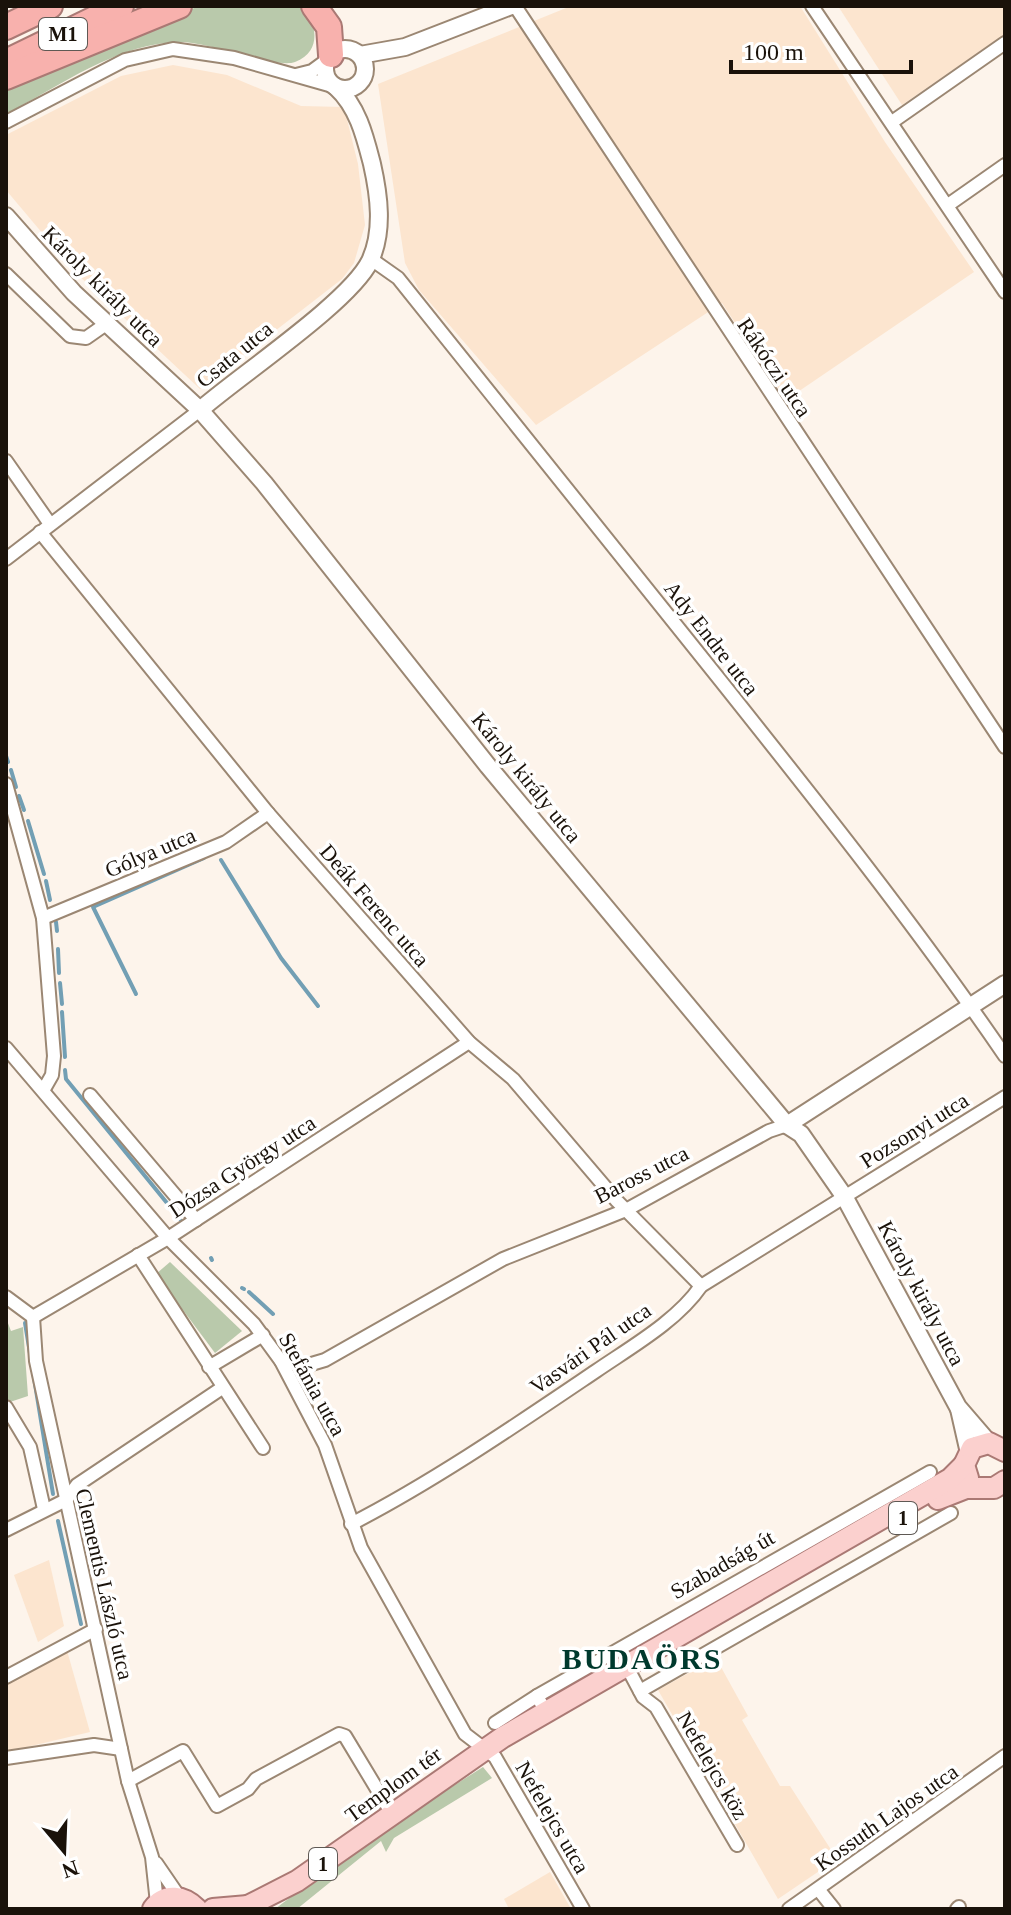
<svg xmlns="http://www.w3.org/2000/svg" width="1011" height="1915" font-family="'Times New Roman',serif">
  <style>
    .built { fill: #fce5cf }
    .green { fill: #b9c9ab }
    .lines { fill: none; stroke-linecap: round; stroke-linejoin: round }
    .stream { stroke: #729fb4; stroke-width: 4 }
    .minor-casing { stroke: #9b8773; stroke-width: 16 }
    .tertiary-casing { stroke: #9b8773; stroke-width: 20 }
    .primary-casing { stroke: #aa7974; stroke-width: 24 }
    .motorway-casing { stroke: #aa7974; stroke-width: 28 }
    .minor { stroke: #fff; stroke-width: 12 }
    .tertiary { stroke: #fff; stroke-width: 16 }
    .primary { stroke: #fbd0ce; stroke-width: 20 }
    .motorway { stroke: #f8b1ad; stroke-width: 24 }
    .labels { text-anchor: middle; stroke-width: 7; stroke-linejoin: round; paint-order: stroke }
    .shield { fill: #fff; stroke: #5f5954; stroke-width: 2 }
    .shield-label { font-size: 20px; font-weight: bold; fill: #1a120a }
    .street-label { font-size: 22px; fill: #1a120a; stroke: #fff }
    .district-label { font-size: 30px; font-weight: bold; letter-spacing: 2px; fill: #00392d; stroke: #fff }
  </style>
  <rect width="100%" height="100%" fill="#fdf4eb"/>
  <g class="built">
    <path d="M571,6H800L885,142L974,272L786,400L722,303L536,425L419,290L405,263L378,84Z"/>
    <path d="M838,6H1005V34L902,105Z"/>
    <path d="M173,65L227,75L301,106L344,107L358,164L365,225L354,263L342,279L200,389L75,272L6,190V135L121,76Z"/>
    <path d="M49,1560L64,1626L38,1642L14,1575Z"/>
    <path d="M66,1647L90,1732L6,1752V1682Z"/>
    <path d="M716,1658L748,1716L742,1720L780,1786H790L837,1859L778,1899L658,1690Z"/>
    <path d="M550,1872L571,1909H509L504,1899Z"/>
  </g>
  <g class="green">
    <path d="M199,6H306C316,27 322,51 295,62C276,69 210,42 181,42C119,42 60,86 6,114V85Z"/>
    <path d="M170,1262L242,1331L215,1353L156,1274Z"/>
    <path d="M6,1318L11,1331L23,1327L28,1396L10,1402L6,1396Z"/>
    <path d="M483,1767L492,1778L394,1838L386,1852L381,1841L297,1909H275L392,1820L414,1811Z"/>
  </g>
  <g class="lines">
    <g class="stream">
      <path d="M6,756L8,762"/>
      <path d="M11,770L16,787"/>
      <path d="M19,796L24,810"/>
      <path d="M28,821L44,874"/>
      <path d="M221,860L281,958L318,1006"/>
      <path d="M46,881L50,900"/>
      <path d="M56,922L57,931"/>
      <path d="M58,949L59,973"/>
      <path d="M60,983L62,1004"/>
      <path d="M136,994L93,907L204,858"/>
      <path d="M62,1012L65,1057"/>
      <path d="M65,1070L66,1079L180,1219"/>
      <path d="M211,1258L212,1260"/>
      <path d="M242,1288L244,1289"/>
      <path d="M249,1292L273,1314"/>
      <path d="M25,1323L53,1494"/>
      <path d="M58,1521L81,1624"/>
    </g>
    <defs>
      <g id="minor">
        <path d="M515,6L1005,747"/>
        <path d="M812,6L1005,292"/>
        <path d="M296,75L312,71L327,60"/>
        <path d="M6,122L125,60L173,49L234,58L336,87"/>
        <path d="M892,122L1005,43"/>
        <path d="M948,205L1005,165"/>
        <path d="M371,259L398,278C505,412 613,546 720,680C818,803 916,926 1005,1056"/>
        <path d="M6,274L70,336L86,338L106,324"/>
        <path d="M6,461L50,524"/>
        <path d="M40,532L268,813L469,1042L513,1079L617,1201L701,1286"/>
        <path d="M6,559L200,410"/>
        <path d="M6,784L43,918L54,1056L52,1075L44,1089"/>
        <path d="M43,918L226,842L268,813"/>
        <path d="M6,1048L168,1238L254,1324L281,1361L325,1445L361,1548L465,1734L495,1757L583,1909"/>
        <path d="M90,1095L196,1220"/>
        <path d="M138,1255L263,1448"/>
        <path d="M6,1297L33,1317"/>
        <path d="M33,1317L36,1361L128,1781L152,1857L157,1903"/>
        <path d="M33,1317L168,1238L469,1042"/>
        <path d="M281,1361L308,1365L325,1360L503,1259L626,1210L769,1131L787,1125"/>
        <path d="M209,1367L263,1335"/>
        <path d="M6,1407L30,1447L44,1509"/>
        <path d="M351,1524C433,1482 519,1423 596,1371C631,1347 677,1321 701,1286L1005,1097"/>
        <path d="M6,1530L66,1500L77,1485L222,1388"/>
        <path d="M627,1667L643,1697L656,1707L737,1845"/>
        <path d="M6,1677L96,1629"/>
        <path d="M640,1691L951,1513"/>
        <path d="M546,1712L537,1696L930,1472"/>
        <path d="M495,1723L537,1696"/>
        <path d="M6,1758L94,1745L121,1749"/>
        <path d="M128,1781L183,1751L217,1806L248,1789L256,1779L339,1734L345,1736L392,1814"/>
        <path d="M156,1863L180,1898"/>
        <path d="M818,1889L834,1909"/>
        <path d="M789,1909L1005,1756"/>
        <path d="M957,1909L959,1907"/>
      </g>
      <g id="tertiary">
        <circle cx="345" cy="69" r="20"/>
        <path d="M360,55L405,47L511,6"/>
        <path d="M6,216L74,293L200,410L264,483L488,766L787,1125L801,1134L844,1196L958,1407L989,1443"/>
        <path d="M200,410C240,375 350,302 370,261C384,231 379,195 372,164C365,137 358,107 336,87"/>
        <path d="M787,1125L1005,984"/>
        <path d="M959,1409L969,1453"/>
      </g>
      <g id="primary">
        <path d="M968,1478L964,1465L972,1448L989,1443L1005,1451"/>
        <path d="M938,1499L966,1488H994L1005,1481"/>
        <path d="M153,1909C165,1892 184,1896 197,1909"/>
        <path d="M213,1909L248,1906"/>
        <path d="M242,1909L297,1881L503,1737L950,1479L964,1465"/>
      </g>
      <g id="motorway">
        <path d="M314,6L329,27L331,55"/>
        <path d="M6,27L50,6"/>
        <path d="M6,62L121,6"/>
        <path d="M6,77L179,6"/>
      </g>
    </defs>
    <use href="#minor" class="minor-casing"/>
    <use href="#tertiary" class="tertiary-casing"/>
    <use href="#primary" class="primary-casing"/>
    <use href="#motorway" class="motorway-casing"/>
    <use href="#minor" class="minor"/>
    <use href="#tertiary" class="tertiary"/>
    <use href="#primary" class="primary"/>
    <use href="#motorway" class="motorway"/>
  </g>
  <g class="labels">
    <g class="shield">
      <rect x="39" y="18" width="48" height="32" rx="6"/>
      <rect x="889" y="1502" width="28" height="32" rx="6"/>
      <rect x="309" y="1848" width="28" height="32" rx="6"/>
    </g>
    <g class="shield-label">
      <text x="63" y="41">M1</text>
      <text x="903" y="1525">1</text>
      <text x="323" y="1871">1</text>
    </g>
    <g class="street-label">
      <text transform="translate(103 286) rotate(45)" y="8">Károly király utca</text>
      <text transform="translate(234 354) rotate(-39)" y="8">Csata utca</text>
      <text transform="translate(775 367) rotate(56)" y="8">Rákóczi utca</text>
      <text transform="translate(712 638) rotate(52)" y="8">Ady Endre utca</text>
      <text transform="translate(527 777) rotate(51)" y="8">Károly király utca</text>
      <text transform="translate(150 852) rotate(-23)" y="8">Gólya utca</text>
      <text transform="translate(375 905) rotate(49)" y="8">Deák Ferenc utca</text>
      <text transform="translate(914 1130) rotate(-32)" y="8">Pozsonyi utca</text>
      <text transform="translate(242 1166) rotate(-33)" y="8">Dózsa György utca</text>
      <text transform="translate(641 1174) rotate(-27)" y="8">Baross utca</text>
      <text transform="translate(922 1293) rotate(62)" y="8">Károly király utca</text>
      <text transform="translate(590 1348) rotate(-35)" y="8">Vasvári Pál utca</text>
      <text transform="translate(313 1384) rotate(61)" y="8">Stefánia utca</text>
      <text transform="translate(722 1564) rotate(-30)" y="8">Szabadság út</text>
      <text transform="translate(105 1584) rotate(77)" y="8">Clementis László utca</text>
      <text transform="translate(713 1765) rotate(60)" y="8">Nefelejcs köz</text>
      <text transform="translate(393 1784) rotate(-36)" y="8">Templom tér</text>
      <text transform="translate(553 1817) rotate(60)" y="8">Nefelejcs utca</text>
      <text transform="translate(886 1817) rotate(-35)" y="8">Kossuth Lajos utca</text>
    </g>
    <g class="district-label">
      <text x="642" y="1669">BUDAÖRS</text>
    </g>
  </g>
  <rect width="1011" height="1915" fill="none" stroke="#1a120a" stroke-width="16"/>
  <g transform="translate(64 1851) rotate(161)" stroke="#ffffff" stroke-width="6" paint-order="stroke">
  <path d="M0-6L14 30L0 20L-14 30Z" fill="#1a120a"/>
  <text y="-12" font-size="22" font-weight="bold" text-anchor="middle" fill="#1a120a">N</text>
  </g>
  <path d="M731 60v12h180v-12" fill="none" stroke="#1a120a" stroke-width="4"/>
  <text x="743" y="60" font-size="24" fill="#1a120a" stroke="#ffffff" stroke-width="6" paint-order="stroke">100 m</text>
</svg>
